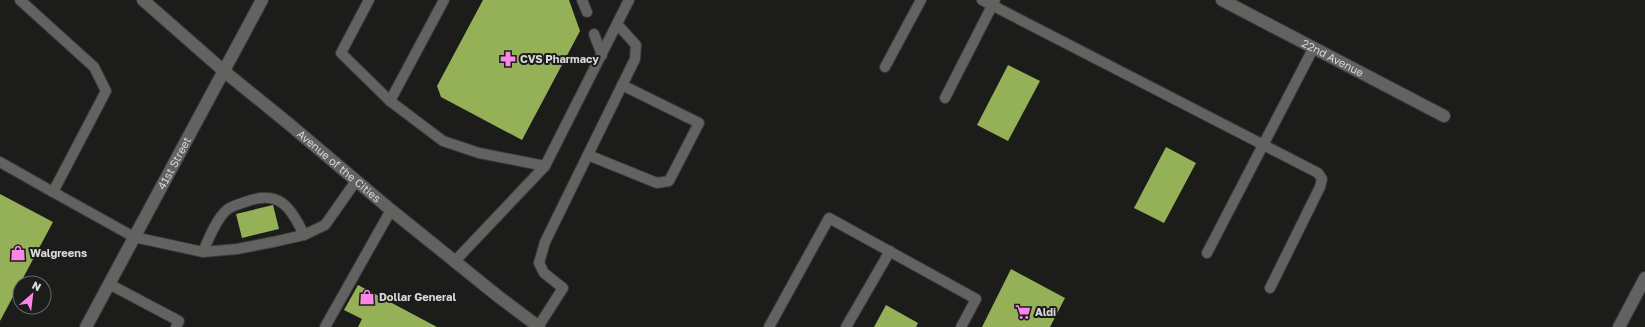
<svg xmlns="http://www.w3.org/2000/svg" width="1645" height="327" font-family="'Golos Text',sans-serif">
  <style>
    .building { fill: #95b158 }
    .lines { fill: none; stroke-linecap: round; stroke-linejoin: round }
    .lane-casing { stroke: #383938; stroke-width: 12 }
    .street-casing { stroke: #383938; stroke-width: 14 }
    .secondary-casing { stroke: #383938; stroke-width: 14 }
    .lane { stroke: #626360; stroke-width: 10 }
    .street { stroke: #626360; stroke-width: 12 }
    .secondary { stroke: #626360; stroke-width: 12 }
    .labels { text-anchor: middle; stroke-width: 4; stroke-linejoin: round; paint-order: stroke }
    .street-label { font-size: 11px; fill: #d7d8d7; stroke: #1c1c1a }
    .poi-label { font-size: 11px; font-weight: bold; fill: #d7d8d7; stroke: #1c1c1a; text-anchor: start }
  </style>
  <rect width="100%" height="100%" fill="#1c1c1a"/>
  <g class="building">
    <path d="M483,0H569L580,31L522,140L441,97L437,86Z"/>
    <path d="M1008,65L1040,81L1008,141L977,125Z"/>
    <path d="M1166,147L1196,163L1164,223L1134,208Z"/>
    <path d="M0,194L53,222L0,321Z"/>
    <path d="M273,205L279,229L242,238L236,214Z"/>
    <path d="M1011,269L1065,298L1050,327H982Z"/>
    <path d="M358,285L437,327H358L362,319L344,310Z"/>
    <path d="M886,305L918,323L916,327H874Z"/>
  </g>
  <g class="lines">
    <defs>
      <g id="lane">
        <path d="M20,0L94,67L106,91L53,192L134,237L203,252L237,249L273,242L304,235L325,225L356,181"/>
        <path d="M369,0L341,53L390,101"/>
        <path d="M444,0L390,101L443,141L479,153L545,166"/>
        <path d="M582,0L587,12"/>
        <path d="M982,0L1318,173L1322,179L1320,187L1270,288"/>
        <path d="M594,34L602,55"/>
        <path d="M885,67L921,0"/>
        <path d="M945,98L995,0"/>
        <path d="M588,155L657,183L669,181L699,123L622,85"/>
        <path d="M0,162L53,192"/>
        <path d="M203,252C208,240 217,217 228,209C232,206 240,204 245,202C279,189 291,207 304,235"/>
        <path d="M1207,253L1314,47"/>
        <path d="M454,262L545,166L629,0"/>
        <path d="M109,284L179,321L176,327"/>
        <path d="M325,327L391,210"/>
        <path d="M538,327L563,288L544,273L539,263L545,242L635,59L636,45L617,24"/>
        <path d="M769,327L829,218L976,299L961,327"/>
        <path d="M846,327L890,251"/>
      </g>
      <g id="street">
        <path id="s1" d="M1222,0L1444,116"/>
        <path d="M1619,327L1645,278"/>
      </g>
      <g id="secondary">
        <path id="s2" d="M143,0L225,72L289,124L391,210L499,297L539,327"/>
        <path id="s3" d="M86,327L262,0"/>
      </g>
    </defs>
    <use href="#lane" class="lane-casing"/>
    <use href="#street" class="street-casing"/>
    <use href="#secondary" class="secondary-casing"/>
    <use href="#lane" class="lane"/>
    <use href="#street" class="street"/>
    <use href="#secondary" class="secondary"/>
  </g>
  <defs>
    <symbol id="pharmacy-bare" viewBox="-9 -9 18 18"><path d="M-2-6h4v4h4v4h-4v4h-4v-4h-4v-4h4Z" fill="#fa87e7" stroke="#1c1c1a" stroke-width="2.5" paint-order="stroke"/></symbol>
    <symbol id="shop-bare" viewBox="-9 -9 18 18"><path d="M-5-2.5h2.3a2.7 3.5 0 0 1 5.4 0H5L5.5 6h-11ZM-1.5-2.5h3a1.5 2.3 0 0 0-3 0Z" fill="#fa87e7" stroke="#1c1c1a" stroke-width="2.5" paint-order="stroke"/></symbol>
    <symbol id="supermarket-bare" viewBox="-9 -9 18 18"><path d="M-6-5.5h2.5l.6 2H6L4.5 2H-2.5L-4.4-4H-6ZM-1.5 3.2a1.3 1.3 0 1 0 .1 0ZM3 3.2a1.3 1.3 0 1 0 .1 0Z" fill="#fa87e7" stroke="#1c1c1a" stroke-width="2.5" paint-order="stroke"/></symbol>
  </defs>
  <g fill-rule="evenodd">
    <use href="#pharmacy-bare" x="497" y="48" width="22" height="22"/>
    <use href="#shop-bare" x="7" y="242" width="22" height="22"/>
    <use href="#shop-bare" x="356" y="286" width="22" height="22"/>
    <use href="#supermarket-bare" x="1012" y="301" width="22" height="22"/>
  </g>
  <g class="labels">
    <g class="street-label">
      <text dy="4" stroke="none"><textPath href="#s1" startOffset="125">22nd Avenue</textPath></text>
      <text dy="4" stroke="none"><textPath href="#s3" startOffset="186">41st Street</textPath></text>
      <text dy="4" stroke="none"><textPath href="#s2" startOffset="257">Avenue of the Cities</textPath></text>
    </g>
    <g class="poi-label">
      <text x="520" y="63">CVS Pharmacy</text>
      <text x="30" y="257">Walgreens</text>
      <text x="379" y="301">Dollar General</text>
      <text x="1035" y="316">Aldi</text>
    </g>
  </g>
  <g transform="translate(32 295) rotate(28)"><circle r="19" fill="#1c1c1a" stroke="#676766"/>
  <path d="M0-3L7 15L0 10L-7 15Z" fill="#fa87e7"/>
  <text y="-6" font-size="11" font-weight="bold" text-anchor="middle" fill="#d7d8d7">N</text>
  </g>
</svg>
